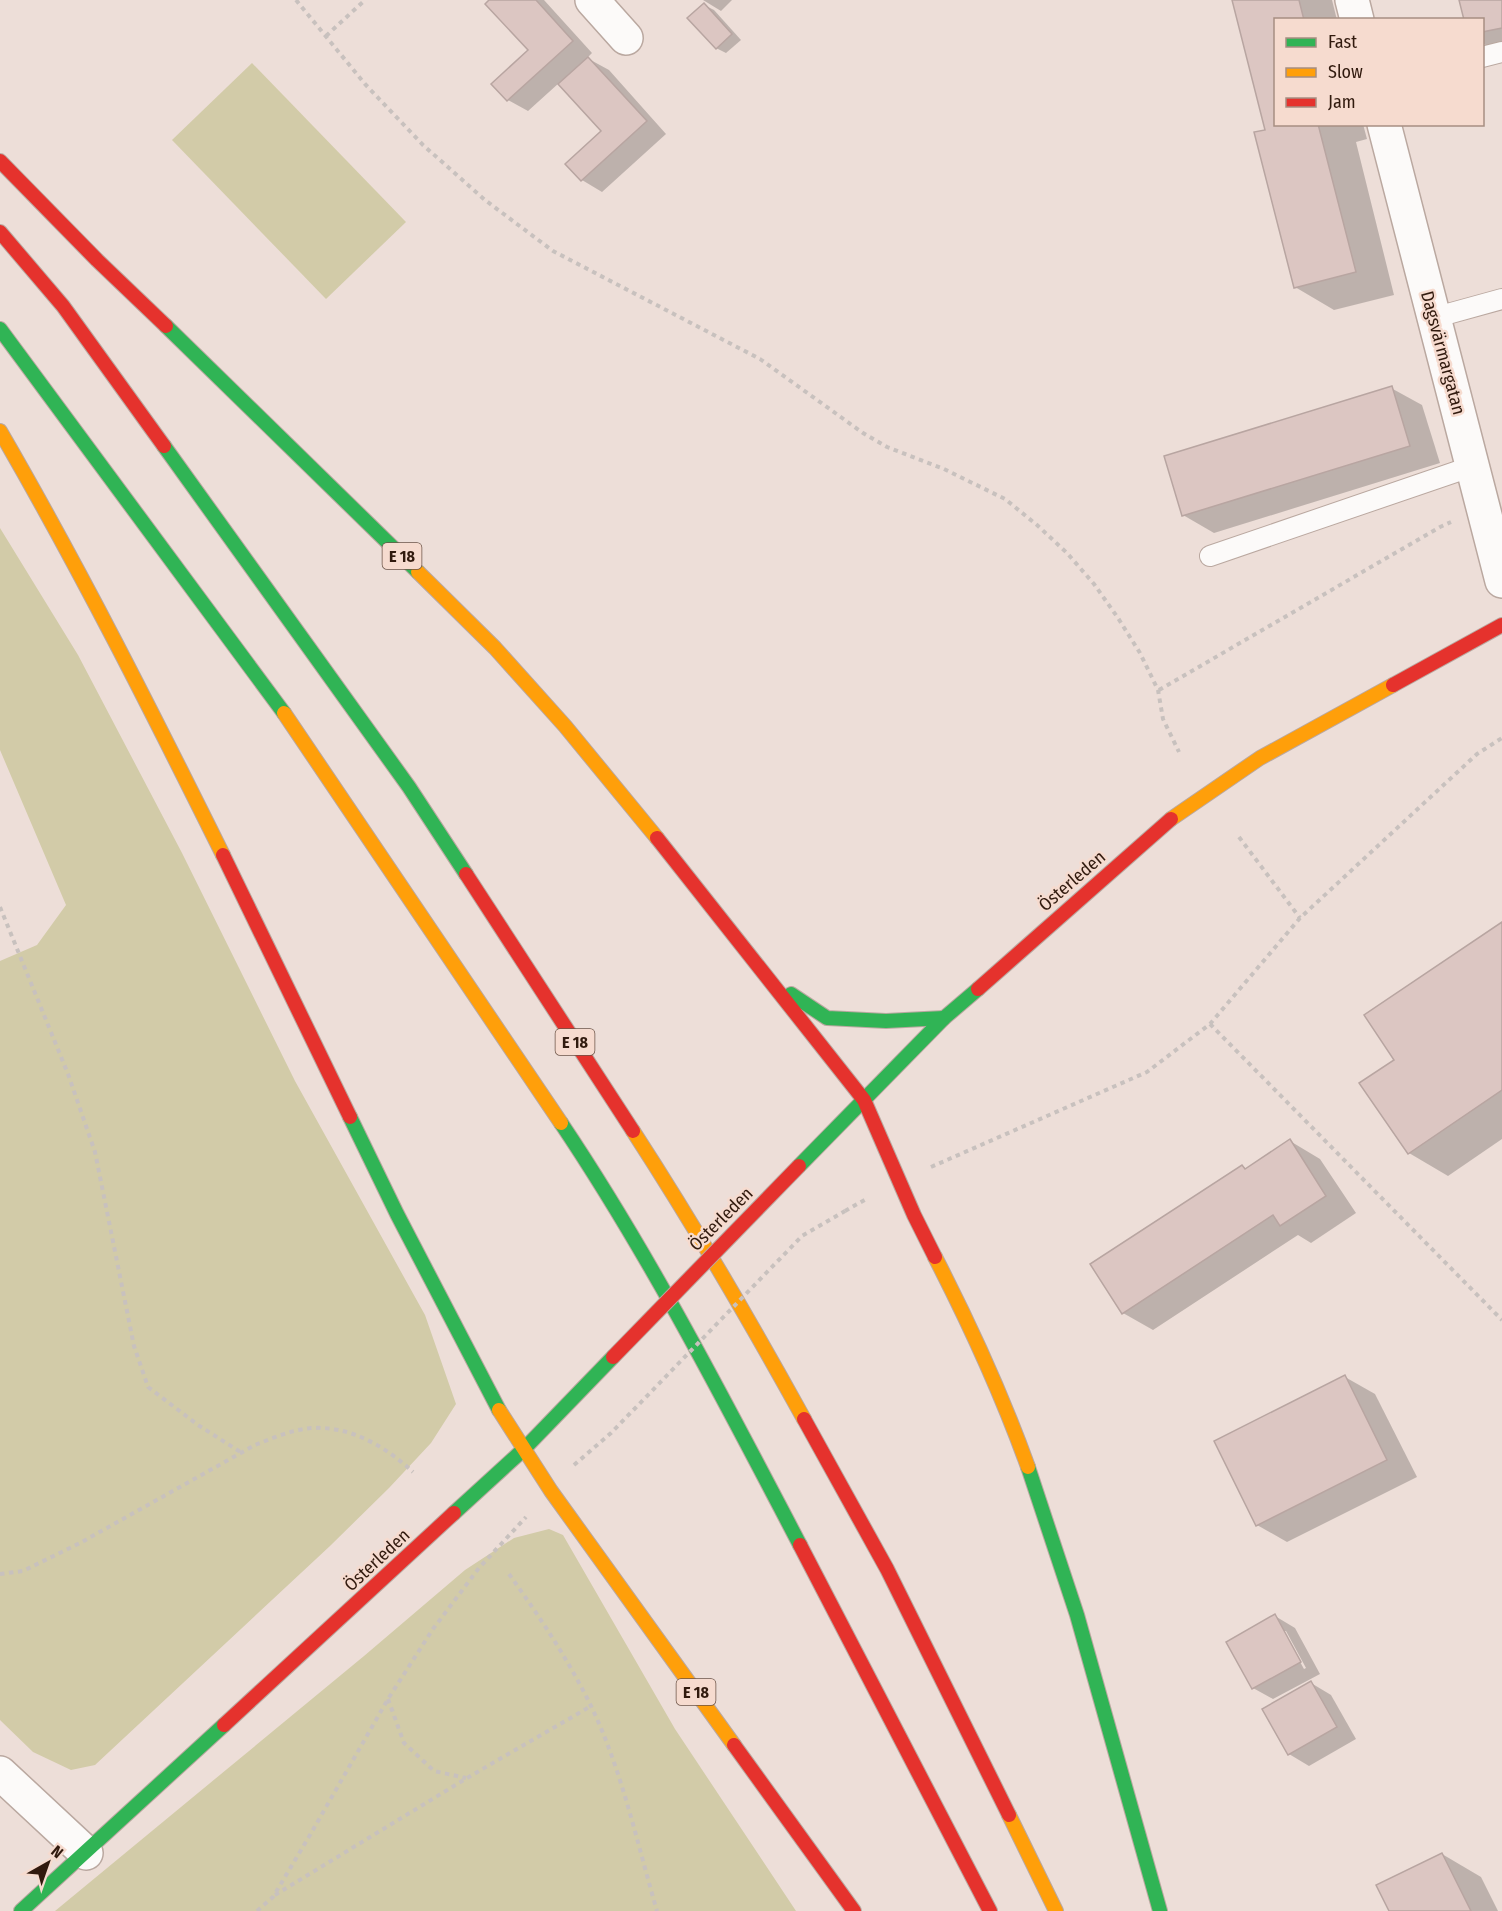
<svg xmlns="http://www.w3.org/2000/svg" width="1502" height="1911" font-family="'Fira Sans Condensed',sans-serif">
  <style>
    .green { fill: #d2cba8 }
    .shadow { fill: #0003; fill-rule: evenodd }
    .building { fill: #dcc6c2; stroke: #b8a5a1; stroke-width: 1.5 }
    .lines { fill: none; stroke-linecap: round; stroke-linejoin: round }
    .lane-casing { stroke: #baa8a0; stroke-width: 22 }
    .street-casing { stroke: #baa8a0; stroke-width: 36 }
    .fast-casing { stroke: #baa8a0; stroke-width: 16 }
    .slow-casing { stroke: #baa8a0; stroke-width: 16 }
    .jam-casing { stroke: #baa8a0; stroke-width: 16 }
    .path { stroke: #c8c1be; stroke-width: 4; stroke-dasharray: 4.5 4.5; stroke-linecap: butt }
    .lane { stroke: #fcfaf9; stroke-width: 20 }
    .street { stroke: #fcfaf9; stroke-width: 33 }
    .fast { stroke: #30b455; stroke-width: 14 }
    .slow { stroke: #ff9f0a; stroke-width: 14 }
    .jam { stroke: #e5322d; stroke-width: 14 }
    .jam-bridge-casing { stroke: #baa8a0; stroke-width: 16; stroke-linecap: butt }
    .path-bridge { stroke: #c8c1be; stroke-width: 4; stroke-dasharray: 4.5 4.5; stroke-linecap: butt }
    .jam-bridge { stroke: #e5322d; stroke-width: 14 }
    .labels { text-anchor: middle; stroke-width: 5; stroke-linejoin: round; paint-order: stroke }
    .shield { fill: #f6dbcf; stroke: #6c5448; stroke-width: 1.5 }
    .shield-label { font-size: 16px; font-weight: bold; fill: #311a0e }
    .street-label { font-size: 18px; fill: #311a0e; stroke: #f6dbcf }
  </style>
  <rect width="100%" height="100%" fill="#edded8"/>
  <g class="green">
    <path d="M252,63L406,222L326,299L172,140Z"/>
    <path d="M0,528L78,655L182,853L295,1081L425,1315L456,1404L431,1443L389,1488L330,1546L95,1765L71,1770L33,1752L0,1720V961L37,945L66,905L0,750Z"/>
    <path d="M549,1529L563,1535L675,1729L796,1911H55L364,1656L465,1570L514,1538Z"/>
  </g>
  <g class="shadow">
    <path d="M491,0H544L592,53L587,58L609,70L666,134L602,192L582,180L567,164L604,131L559,83L528,111L508,100L493,84L530,50Z"/>
    <path d="M703,0H732L721,11Z"/>
    <path d="M1233,0H1332L1337,20H1276V124H1363L1367,139L1356,142L1394,295L1334,310L1295,287L1266,131Z"/>
    <path d="M1460,0H1502V54L1482,43V20Z"/>
    <path d="M704,5L714,10L741,40L726,53L716,48Z"/>
    <path d="M1391,388L1422,405L1440,463L1214,533L1183,515Z"/>
    <path d="M1502,924V1139L1448,1176L1409,1153L1396,1060Z"/>
    <path d="M1290,1141L1320,1159L1356,1213L1311,1243L1298,1235L1153,1330L1123,1313L1242,1166L1247,1169Z"/>
    <path d="M1345,1377L1375,1394L1417,1477L1287,1542L1257,1525Z"/>
    <path d="M1275,1616L1295,1628L1320,1674L1273,1699L1253,1688ZM1283,1631H1286L1306,1668L1304,1669Z"/>
    <path d="M1311,1683L1331,1695L1356,1739L1309,1766L1289,1754Z"/>
    <path d="M1442,1854L1481,1877L1498,1911H1390Z"/>
  </g>
  <g class="building">
    <path d="M489,0H536L573,41L507,101L491,84L528,50L485,4Z"/>
    <path d="M1232,0H1299L1304,20H1276V124H1318L1356,272L1294,288L1254,132L1265,130Z"/>
    <path d="M1459,0H1502V28L1482,32V20H1464Z"/>
    <path d="M704,3L732,34L716,49L687,18Z"/>
    <path d="M588,57L647,121L581,181L565,164L601,131L558,84Z"/>
    <path d="M1392,386L1410,446L1182,516L1164,456Z"/>
    <path d="M1502,922V1090L1408,1154L1359,1083L1394,1060L1364,1015Z"/>
    <path d="M1290,1139L1326,1196L1280,1226L1273,1215L1122,1314L1090,1264L1242,1165L1245,1169Z"/>
    <path d="M1345,1375L1387,1460L1256,1526L1214,1441Z"/>
    <path d="M1275,1614L1301,1662L1252,1689L1226,1642Z"/>
    <path d="M1311,1681L1337,1727L1288,1755L1262,1709Z"/>
    <path d="M1442,1853L1471,1911H1389L1376,1885Z"/>
  </g>
  <g class="lines">
    <defs>
      <g id="lane">
        <path d="M1482,57L1502,52"/>
        <path d="M1433,318L1502,299"/>
        <path d="M1210,556L1473,466"/>
      </g>
      <g id="street">
        <path d="M592,0L626,38"/>
        <path d="M1352,0L1357,20"/>
        <path d="M1384,124L1502,581"/>
        <path d="M0,1773L86,1853"/>
      </g>
      <g id="fast">
        <path d="M166,326L418,572"/>
        <path d="M0,329L284,713"/>
        <path d="M164,446L409,787L466,874"/>
        <path d="M791,994L827,1018L886,1021L944,1018"/>
        <path d="M350,1117L397,1214L499,1410"/>
        <path d="M561,1123C651,1257 725,1402 800,1545"/>
        <path d="M799,1166L944,1018L978,989"/>
        <path d="M1028,1467L1077,1615L1160,1911"/>
        <path d="M454,1513L524,1449L613,1357"/>
        <path d="M21,1911L224,1725"/>
      </g>
      <g id="slow">
        <path d="M0,431C80,569 152,712 223,855"/>
        <path d="M418,572L495,648L565,726L657,838"/>
        <path d="M284,713L561,1123"/>
        <path d="M1171,819L1260,758L1393,685"/>
        <path d="M633,1131C694,1225 750,1321 804,1419"/>
        <path d="M935,1257C970,1325 1002,1395 1028,1467"/>
        <path d="M499,1410L551,1491L734,1745"/>
        <path d="M1009,1815L1056,1911"/>
      </g>
      <g id="jam">
        <path d="M0,161L97,260L166,326"/>
        <path d="M0,232L63,306L164,446"/>
        <path d="M1393,685L1502,625"/>
        <path d="M657,838L864,1100L914,1215L935,1257"/>
        <path d="M223,855L350,1117"/>
        <path d="M466,874L633,1131"/>
        <path d="M978,989L1171,819"/>
        <path d="M804,1419L887,1569L1009,1815"/>
        <path d="M800,1545L990,1911"/>
        <path d="M224,1725L454,1513"/>
        <path d="M734,1745L854,1911"/>
      </g>
    </defs>
    <use href="#lane" class="lane-casing"/>
    <use href="#street" class="street-casing"/>
    <use href="#fast" class="fast-casing"/>
    <use href="#slow" class="slow-casing"/>
    <use href="#jam" class="jam-casing"/>
    <g class="path">
      <path d="M296,0L365,84L423,145L485,200L553,251L760,359L863,433L887,447L944,469L1005,499L1037,525L1067,553L1094,584L1118,618L1140,653L1158,690L1163,719L1179,752"/>
      <path d="M326,36L365,0"/>
      <path d="M1159,690L1440,527L1451,522"/>
      <path d="M1239,837L1300,918"/>
      <path d="M0,907L68,1074L95,1152L134,1346L148,1387L198,1425L242,1453"/>
      <path d="M1210,1024L1502,1320"/>
      <path d="M931,1167L1147,1072L1210,1024L1300,918L1477,754L1502,738"/>
      <path d="M845,1211L868,1198"/>
      <path d="M574,1465L611,1433L646,1397"/>
      <path d="M0,1574L23,1571L80,1543L255,1445C273,1438 293,1429 313,1428C351,1426 386,1447 413,1472"/>
      <path d="M509,1574C539,1616 568,1659 591,1706C622,1770 637,1843 657,1911"/>
      <path d="M388,1699L404,1743L434,1771L466,1778"/>
      <path d="M275,1895L467,1778L591,1706"/>
      <path d="M257,1911L273,1897L310,1835L388,1699L433,1629L479,1568L526,1517"/>
    </g>
    <use href="#lane" class="lane"/>
    <use href="#street" class="street"/>
    <use href="#fast" class="fast"/>
    <use href="#slow" class="slow"/>
    <use href="#jam" class="jam"/>
    <defs>
      <path id="jam-bridge" d="M613,1357L799,1166"/>
    </defs>
    <use href="#jam-bridge" class="jam-bridge-casing"/>
    <path class="path-bridge" d="M646,1397L802,1236L845,1211"/>
    <use href="#jam-bridge" class="jam-bridge"/>
  </g>
  <g class="labels">
    <g class="shield">
      <rect x="382.5" y="543" width="39" height="26" rx="4.5"/>
      <rect x="555.5" y="1029" width="39" height="26" rx="4.5"/>
      <rect x="676.5" y="1679" width="39" height="26" rx="4.5"/>
    </g>
    <g class="shield-label">
      <text x="402" y="562">E 18</text>
      <text x="575" y="1048">E 18</text>
      <text x="696" y="1698">E 18</text>
    </g>
    <g class="street-label">
      <text transform="translate(1443 353) rotate(75)" y="6">Dagsvärmargatan</text>
      <text transform="translate(1072 881) rotate(-41)" y="6">Österleden</text>
      <text transform="translate(721 1219) rotate(-45)" y="6">Österleden</text>
      <text transform="translate(377 1560) rotate(-43)" y="6">Österleden</text>
    </g>
  </g>
  <rect x="1274" y="18" width="210" height="108" fill="#f6dbcf" stroke="#a78e82" stroke-width="1.5"/>
  <rect x="1286" y="38" width="30" height="9" fill="#30b455" stroke="#a78e82" stroke-width="1.5"/>
  <text x="1328" y="48" font-size="18" fill="#311a0e">Fast</text>
  <rect x="1286" y="68" width="30" height="9" fill="#ff9f0a" stroke="#a78e82" stroke-width="1.5"/>
  <text x="1328" y="78" font-size="18" fill="#311a0e">Slow</text>
  <rect x="1286" y="98" width="30" height="9" fill="#e5322d" stroke="#a78e82" stroke-width="1.5"/>
  <text x="1328" y="108" font-size="18" fill="#311a0e">Jam</text>
  <g transform="translate(48 1863) rotate(40)" stroke="#f6dbcf" stroke-width="4.5" paint-order="stroke">
  <path d="M0-4.5L10 22L0 15L-10 22Z" fill="#311a0e"/>
  <text y="-9" font-size="16" font-weight="bold" text-anchor="middle" fill="#311a0e">N</text>
  </g>
</svg>
